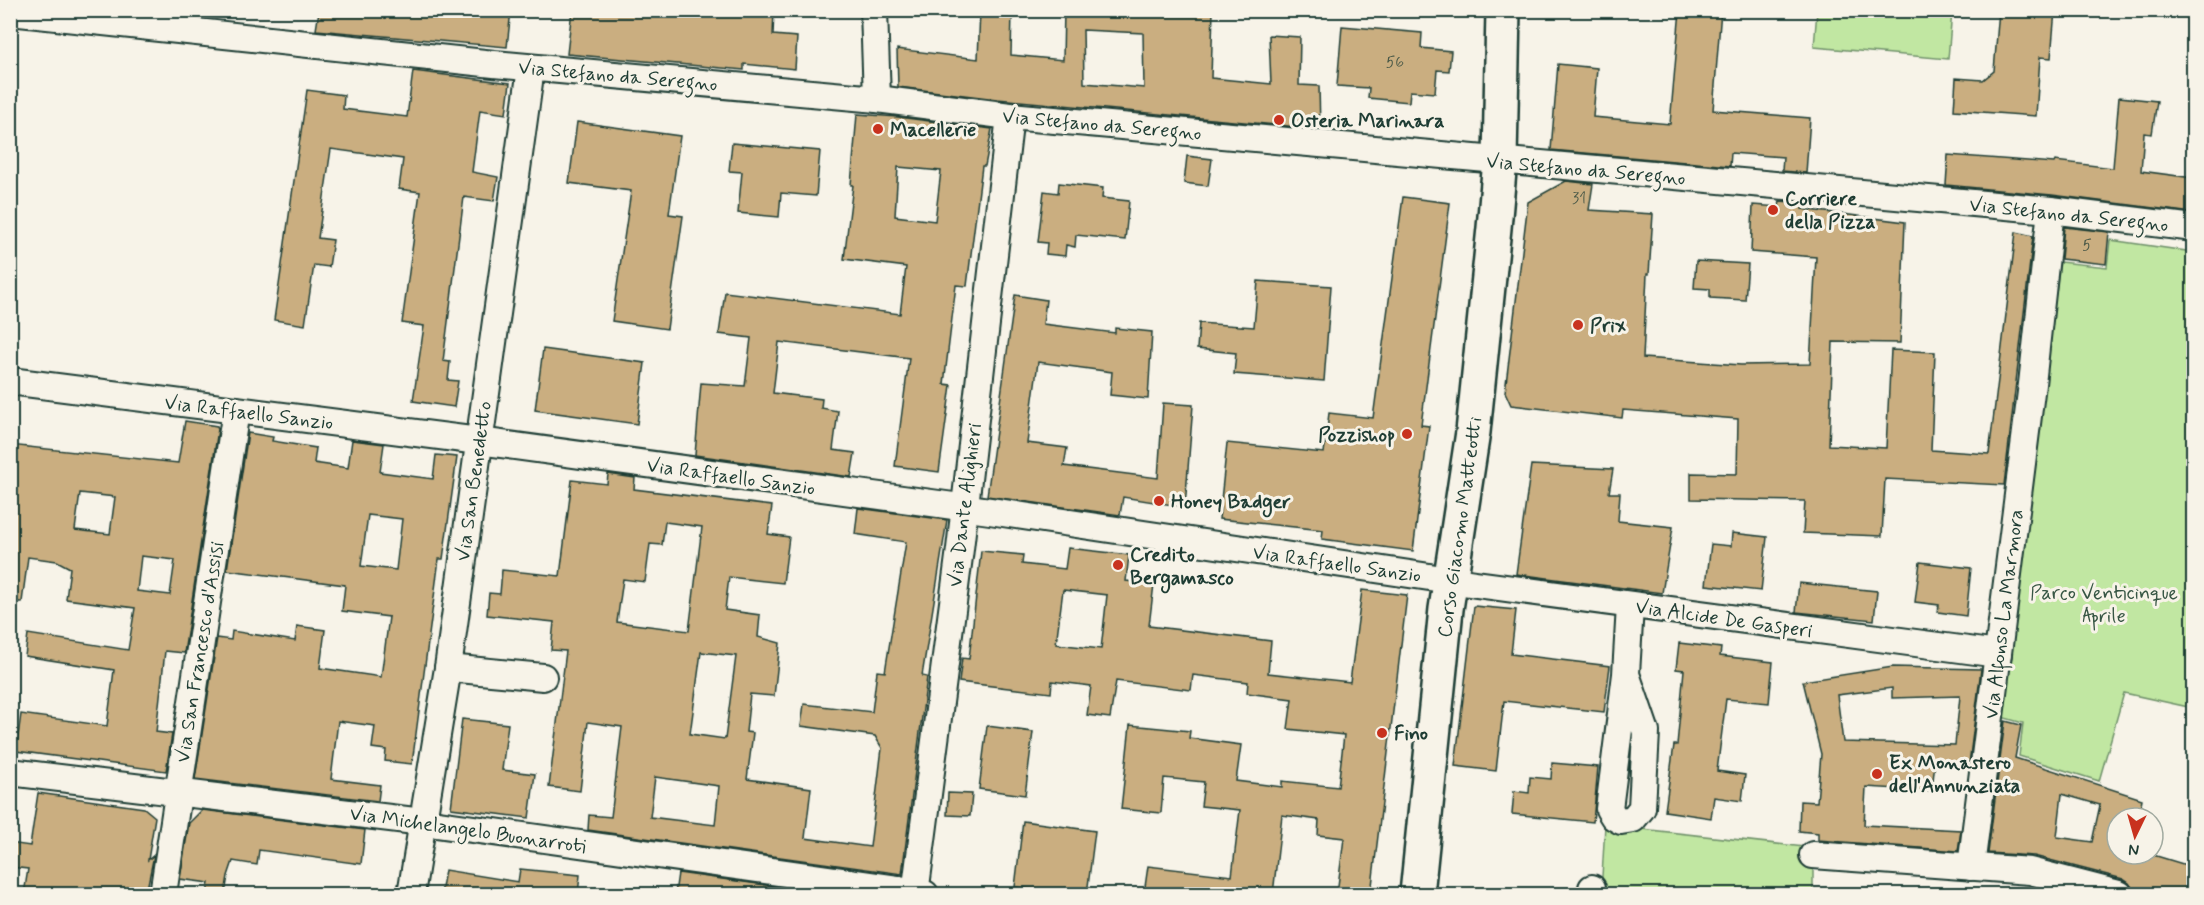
<svg xmlns="http://www.w3.org/2000/svg" width="2204" height="905" font-family="Mynerve,sans-serif">
  <style>
    .green { fill: #c1e7a2; stroke: #70926b; stroke-width: 1.5 }
    .building { fill: #caae80; stroke: #1f3d34; stroke-width: 1.5; fill-rule: evenodd }
    .lines { fill: none; stroke-linecap: round; stroke-linejoin: round }
    .minor-casing { stroke: #1f3d34; stroke-width: 30 }
    .major-casing { stroke: #1f3d34; stroke-width: 38 }
    .minor { stroke: #f7f3e8; stroke-width: 26 }
    .major { stroke: #f7f3e8; stroke-width: 33 }
    .poi-dot { fill: #c8321e; stroke: #f7f3e8; stroke-width: 2 }
    .labels { text-anchor: middle; stroke-width: 6; stroke-linejoin: round; paint-order: stroke }
    .number-label { font-size: 16px; fill: #4a5947 }
    .street-label { font-size: 20px; fill: #1f3d34; stroke: #f7f3e8 }
    .poi-label { font-size: 20px; font-weight: bold; fill: #1f3d34; stroke: #f7f3e8; text-anchor: start }
    .park-label { font-size: 20px; fill: #375644; stroke: #f7f3e8 }
  </style>
  <rect width="100%" height="100%" fill="#f7f3e8"/>
  <filter id="ink" filterUnits="userSpaceOnUse"><feTurbulence type="fractalNoise" baseFrequency=".0167" numOctaves="2"/><feDisplacementMap in="SourceGraphic" scale="12" xChannelSelector="R" yChannelSelector="G"/><feConvolveMatrix kernelMatrix="1 2 1 2 8 2 1 2 1" color-interpolation-filters="sRGB"/></filter>
  <g filter="url(#ink)">
    <g class="green">
      <path d="M1817,11H1952L1948,59L1814,47Z"/>
      <path d="M2110,240L2193,252V708L2124,693L2099,781L2019,756L2023,723L1998,716L2060,262L2107,267Z"/>
      <path d="M1605,825L1813,848V894H1601Z"/>
    </g>
    <g class="building">
      <path d="M511,10L507,47L316,30L319,11Z"/>
      <path d="M572,10H665L705,14L706,10H774L773,35L797,37L795,69L744,64V70L567,54Z"/>
      <path d="M980,10H1012L1011,55L1063,60L1064,10H1213L1211,78L1271,84L1269,35L1300,37L1299,85L1319,86L1320,129L997,99L898,87L897,49L978,59ZM1083,30L1143,33L1144,88L1084,83Z"/>
      <path d="M1680,10H1721L1713,110L1810,118L1806,173L1782,171L1783,157L1731,153L1730,166L1551,150L1558,64L1597,68L1593,117L1670,124Z"/>
      <path d="M1999,10H2055L2051,58L2040,57L2036,116L1954,110L1956,78L1983,80L1994,71Z"/>
      <path d="M1342,26L1422,33L1421,48L1451,51L1449,71L1437,70L1435,93L1410,91L1409,102L1368,98L1369,88L1337,86Z"/>
      <path d="M413,71L510,83L506,114L480,110L472,172L498,177L494,201L464,197L443,361L450,362L448,380L458,381L454,407L413,401L424,326L402,323L420,192L399,189L403,159L331,149L318,238L333,240L329,267L314,265L305,325L274,320L307,90L344,95L343,109L407,117Z"/>
      <path d="M2119,97L2157,101L2152,134L2144,133L2141,171L2193,178V213L2052,195L1946,185L1948,155L2054,163L2055,161L2113,168Z"/>
      <path d="M857,114L898,117L992,129L985,166H982L967,286L956,285L944,384L951,385L939,472L895,466L909,358L779,342L773,393L822,399L821,408L838,411L833,450L855,453L851,477L695,455L701,383L745,386L751,338L719,334L725,292L900,314L906,267L844,259L853,185H851ZM898,167L941,171L935,221L895,216Z"/>
      <path d="M577,122L680,136L669,214L683,216L667,329L612,321L631,191L569,183Z"/>
      <path d="M732,143L820,151L816,196L781,193L779,217L738,213L742,172L729,171Z"/>
      <path d="M1187,156L1212,159L1208,186L1184,183Z"/>
      <path d="M1566,181L1593,184L1589,210L1653,214L1649,274H1647L1643,358L1741,365L1810,364L1816,257L1751,252L1753,205L1779,207L1780,201L1803,203L1802,209L1905,222L1900,343L1833,342L1829,445L1886,448L1891,350L1935,352L1931,450L1989,454L2016,232L2033,236L2004,485L1885,479L1882,536L1803,533L1805,501L1691,499V473L1737,474L1738,419L1623,410L1622,418L1511,405L1505,392L1528,202Z"/>
      <path d="M1059,183L1103,188L1102,198L1129,201L1125,240L1076,235L1075,247L1066,245L1065,256L1046,254L1047,243L1038,242L1044,191L1058,193Z"/>
      <path d="M1403,197L1450,203L1421,425L1429,426L1413,551L1322,539L1323,530L1219,519L1227,443L1324,453L1329,413L1373,418Z"/>
      <path d="M2064,227L2109,232L2106,264L2061,259Z"/>
      <path d="M1696,261L1748,264L1745,300L1710,298V289L1694,288Z"/>
      <path d="M1258,281L1331,286L1324,381L1234,374L1236,353L1197,349L1199,323L1254,327Z"/>
      <path d="M1015,295L1046,300L1043,324L1115,333V328L1152,332L1148,399L1110,395L1112,372L1038,362L1027,443L1067,448L1064,466L1158,478L1163,403L1193,405L1185,507L1123,497L1120,515L987,496Z"/>
      <path d="M543,349L645,363L637,424L535,410Z"/>
      <path d="M185,421L217,426L218,429L184,653L165,651L156,732L172,734L166,771L16,751L21,714L107,726L114,670L25,656L28,634L128,650L135,608L66,599L70,568L57,561L28,557L22,602H10V445L178,463ZM80,493L115,497L110,534L75,530ZM141,556L175,560L170,595L137,591Z"/>
      <path d="M248,433L273,437L272,441L316,448L314,463L348,468L352,440L384,444L380,472L433,479L436,455L457,457L443,559H439L412,764L385,761L386,750L372,748L375,726L338,721L331,779L380,785L378,801L195,779L217,638L231,640L232,631L295,641L297,626L325,630L320,668L381,677L389,617L342,611L345,585L227,570ZM368,515L402,519L396,570L361,566Z"/>
      <path d="M1531,465L1613,469L1609,493H1620L1618,521L1673,527L1662,593L1516,574Z"/>
      <path d="M608,474L635,478L634,489L772,506L768,534L789,537L783,583L729,577L725,610L760,615L758,637L780,643L774,696L750,694L746,732L753,733L747,779L811,788L805,838L870,847L882,748L875,736L801,726L804,704L872,712L877,671L885,672L906,542L855,534L858,508L947,520L922,676L927,677L902,874L588,830L589,815L611,817L622,727L588,722L580,791L549,787L566,651L551,650L554,622L487,615L489,593L500,594L502,570L560,576L572,480L607,484ZM665,522L702,527L689,631L617,622L623,579L645,582L650,544L662,545ZM701,652L736,656L725,739L690,734ZM655,777L719,786L715,825L650,817Z"/>
      <path d="M1732,533L1767,537L1761,591L1706,585L1711,544L1731,546Z"/>
      <path d="M1068,548L1129,555L1126,581L1154,584L1149,626L1271,641L1268,673L1350,682L1362,590L1407,595L1371,894H1337L1344,838L1318,835L1319,820L1282,815L1273,894H1144L1148,866L1232,876L1240,810L1201,806L1204,782L1164,778L1161,813L1121,809L1130,725L1190,731L1189,738L1241,745L1236,781L1282,787V781L1338,787L1344,735L1288,729L1292,699L1247,693L1248,682L1193,675L1191,690L1116,681L1110,718L1087,715L1091,686L1052,681L1051,693L959,682L962,658L969,659L981,551L1023,555L1022,564L1065,569ZM1063,590L1107,595L1101,649L1056,644Z"/>
      <path d="M1920,562L1971,568L1966,616L1938,612L1939,605L1915,602Z"/>
      <path d="M1799,583L1877,591L1874,620L1796,612Z"/>
      <path d="M1474,606L1516,610L1511,654L1610,666L1604,712L1504,701L1496,771L1455,766Z"/>
      <path d="M1679,643L1721,648L1720,656L1773,662L1769,703L1726,699L1717,771L1745,775L1742,801L1714,797L1711,818L1665,811L1674,745H1677L1684,670L1676,669Z"/>
      <path d="M1893,667L1981,669L1969,764L1935,761L1932,791L1866,787L1864,825L1961,830L1958,851L1818,840V833L1799,831L1800,801L1817,802L1821,754L1803,681ZM1892,688V698L1960,696L1955,745L1843,742L1837,695Z"/>
      <path d="M462,719L508,724L502,770L535,774L529,818L451,808Z"/>
      <path d="M2005,721L2021,725L2015,758L2142,799L2138,818H2117V854H2150L2193,867V894H2149L2133,889L2129,883L2123,879L2034,856L1988,853ZM2062,794L2100,805L2092,842L2057,837Z"/>
      <path d="M987,726L1033,732L1025,795L979,789Z"/>
      <path d="M1552,763L1598,767L1593,822L1512,814L1514,791L1529,793L1530,777L1551,779Z"/>
      <path d="M38,793L144,808L155,817L148,860L154,855L146,894H24L28,869L10,867V843L30,846Z"/>
      <path d="M948,793L972,794L970,816L947,815Z"/>
      <path d="M202,810L365,830L361,864L259,850L257,865L233,861L228,876L225,894H207L209,883L180,879L189,823Z"/>
      <path d="M1023,821L1095,831L1087,894H1070L1015,887Z"/>
      <path d="M520,869L580,875L578,894H441L445,870L518,882Z"/>
      <path d="M678,873L830,894H675Z"/>
    </g>
    <g class="lines">
      <defs>
        <g id="minor">
          <path d="M874,10L877,99"/>
          <path d="M10,12L494,64L877,99L1010,116L2051,210L2194,228"/>
          <path d="M10,381L479,441L990,511L1476,584L1998,654"/>
          <path d="M448,668L543,677"/>
          <path d="M1626,674L1646,732L1642,808L1633,819L1621,821L1614,817L1609,809L1626,674L1630,606"/>
          <path d="M10,772L423,822L899,889L925,894"/>
          <path d="M1813,855L2030,871L2119,894"/>
          <path d="M1971,867L2032,384L2051,210"/>
          <path d="M163,894L236,410"/>
          <path d="M411,894L448,668L531,68"/>
          <path d="M915,894L960,549L1010,116"/>
          <path d="M1591,894L1592,888"/>
        </g>
        <path id="major" d="M1417,894L1446,609L1473,432L1494,228L1500,160L1503,10"/>
      </defs>
      <use href="#minor" class="minor-casing"/>
      <use href="#major" class="major-casing"/>
      <use href="#minor" class="minor"/>
      <use href="#major" class="major"/>
    </g>
  </g>
  <g class="poi-dot">
    <circle cx="1279" cy="120" r="6"/>
    <circle cx="878" cy="129" r="6"/>
    <circle cx="1773" cy="210" r="6"/>
    <circle cx="1578" cy="325" r="6"/>
    <circle cx="1407" cy="434" r="6"/>
    <circle cx="1159" cy="501" r="6"/>
    <circle cx="1118" cy="565" r="6"/>
    <circle cx="1382" cy="733" r="6"/>
    <circle cx="1877" cy="774" r="6"/>
  </g>
  <g class="labels">
    <g class="number-label">
      <text x="1395" y="67">56</text>
      <text x="1579" y="203">31</text>
      <text x="2087" y="250">5</text>
    </g>
    <g class="street-label">
      <text transform="translate(618 75) rotate(5)" y="7">Via Stefano da Seregno</text>
      <text transform="translate(1102 124) rotate(5)" y="7">Via Stefano da Seregno</text>
      <text transform="translate(1586 169) rotate(5)" y="7">Via Stefano da Seregno</text>
      <text transform="translate(2069 214) rotate(6)" y="7">Via Stefano da Seregno</text>
      <text transform="translate(249 412) rotate(7)" y="7">Via Raffaello Sanzio</text>
      <text transform="translate(731 476) rotate(8)" y="7">Via Raffaello Sanzio</text>
      <text transform="translate(473 481) rotate(-82)" y="7">Via San Benedetto</text>
      <text transform="translate(964 505) rotate(-83)" y="7">Via Dante Alighieri</text>
      <text transform="translate(1459 527) rotate(-82)" y="7">Corso Giacomo Matteotti</text>
      <text transform="translate(1337 563) rotate(8)" y="7">Via Raffaello Sanzio</text>
      <text transform="translate(2003 614) rotate(-83)" y="7">Via Alfonso La Marmora</text>
      <text transform="translate(1724 618) rotate(8)" y="7">Via Alcide De Gasperi</text>
      <text transform="translate(199 652) rotate(-81)" y="7">Via San Francesco d'Assisi</text>
      <text transform="translate(468 829) rotate(8)" y="7">Via Michelangelo Buonarroti</text>
    </g>
    <g class="poi-label">
      <text x="1291" y="127">Osteria Marinara</text>
      <text x="890" y="136">Macellerie</text>
      <text x="1785" y="205">Corriere<tspan x="1785" dy="23">della Pizza</tspan></text>
      <text x="1590" y="332">Prix</text>
      <text x="1395" y="441" text-anchor="end">Pozzishop</text>
      <text x="1171" y="508">Honey Badger</text>
      <text x="1130" y="561">Credito<tspan x="1130" dy="23">Bergamasco</tspan></text>
      <text x="1394" y="740">Fino</text>
      <text x="1889" y="769">Ex Monastero<tspan x="1889" dy="23">dell'Annunziata</tspan></text>
    </g>
    <g class="park-label">
      <text x="2104" y="599">Parco Venticinque<tspan x="2104" dy="23">Aprile</tspan></text>
    </g>
  </g>
  <rect width="2204" height="905" fill="none" stroke="#f7f3e8" stroke-width="36"/>
  <rect x="18" y="18" width="2168" height="869" fill="none" stroke="#1f3d34" stroke-width="2" filter="url(#ink)"/>
  <g transform="translate(2135 836) rotate(185)"><circle r="28" fill="#f7f3e8" stroke="#a1aaa0" stroke-width="1.5"/>
  <path d="M0-4.5L10 22L0 15L-10 22Z" fill="#c8321e"/>
  <text y="-9" font-size="16" font-weight="bold" text-anchor="middle" fill="#1f3d34">N</text>
  </g>
</svg>
